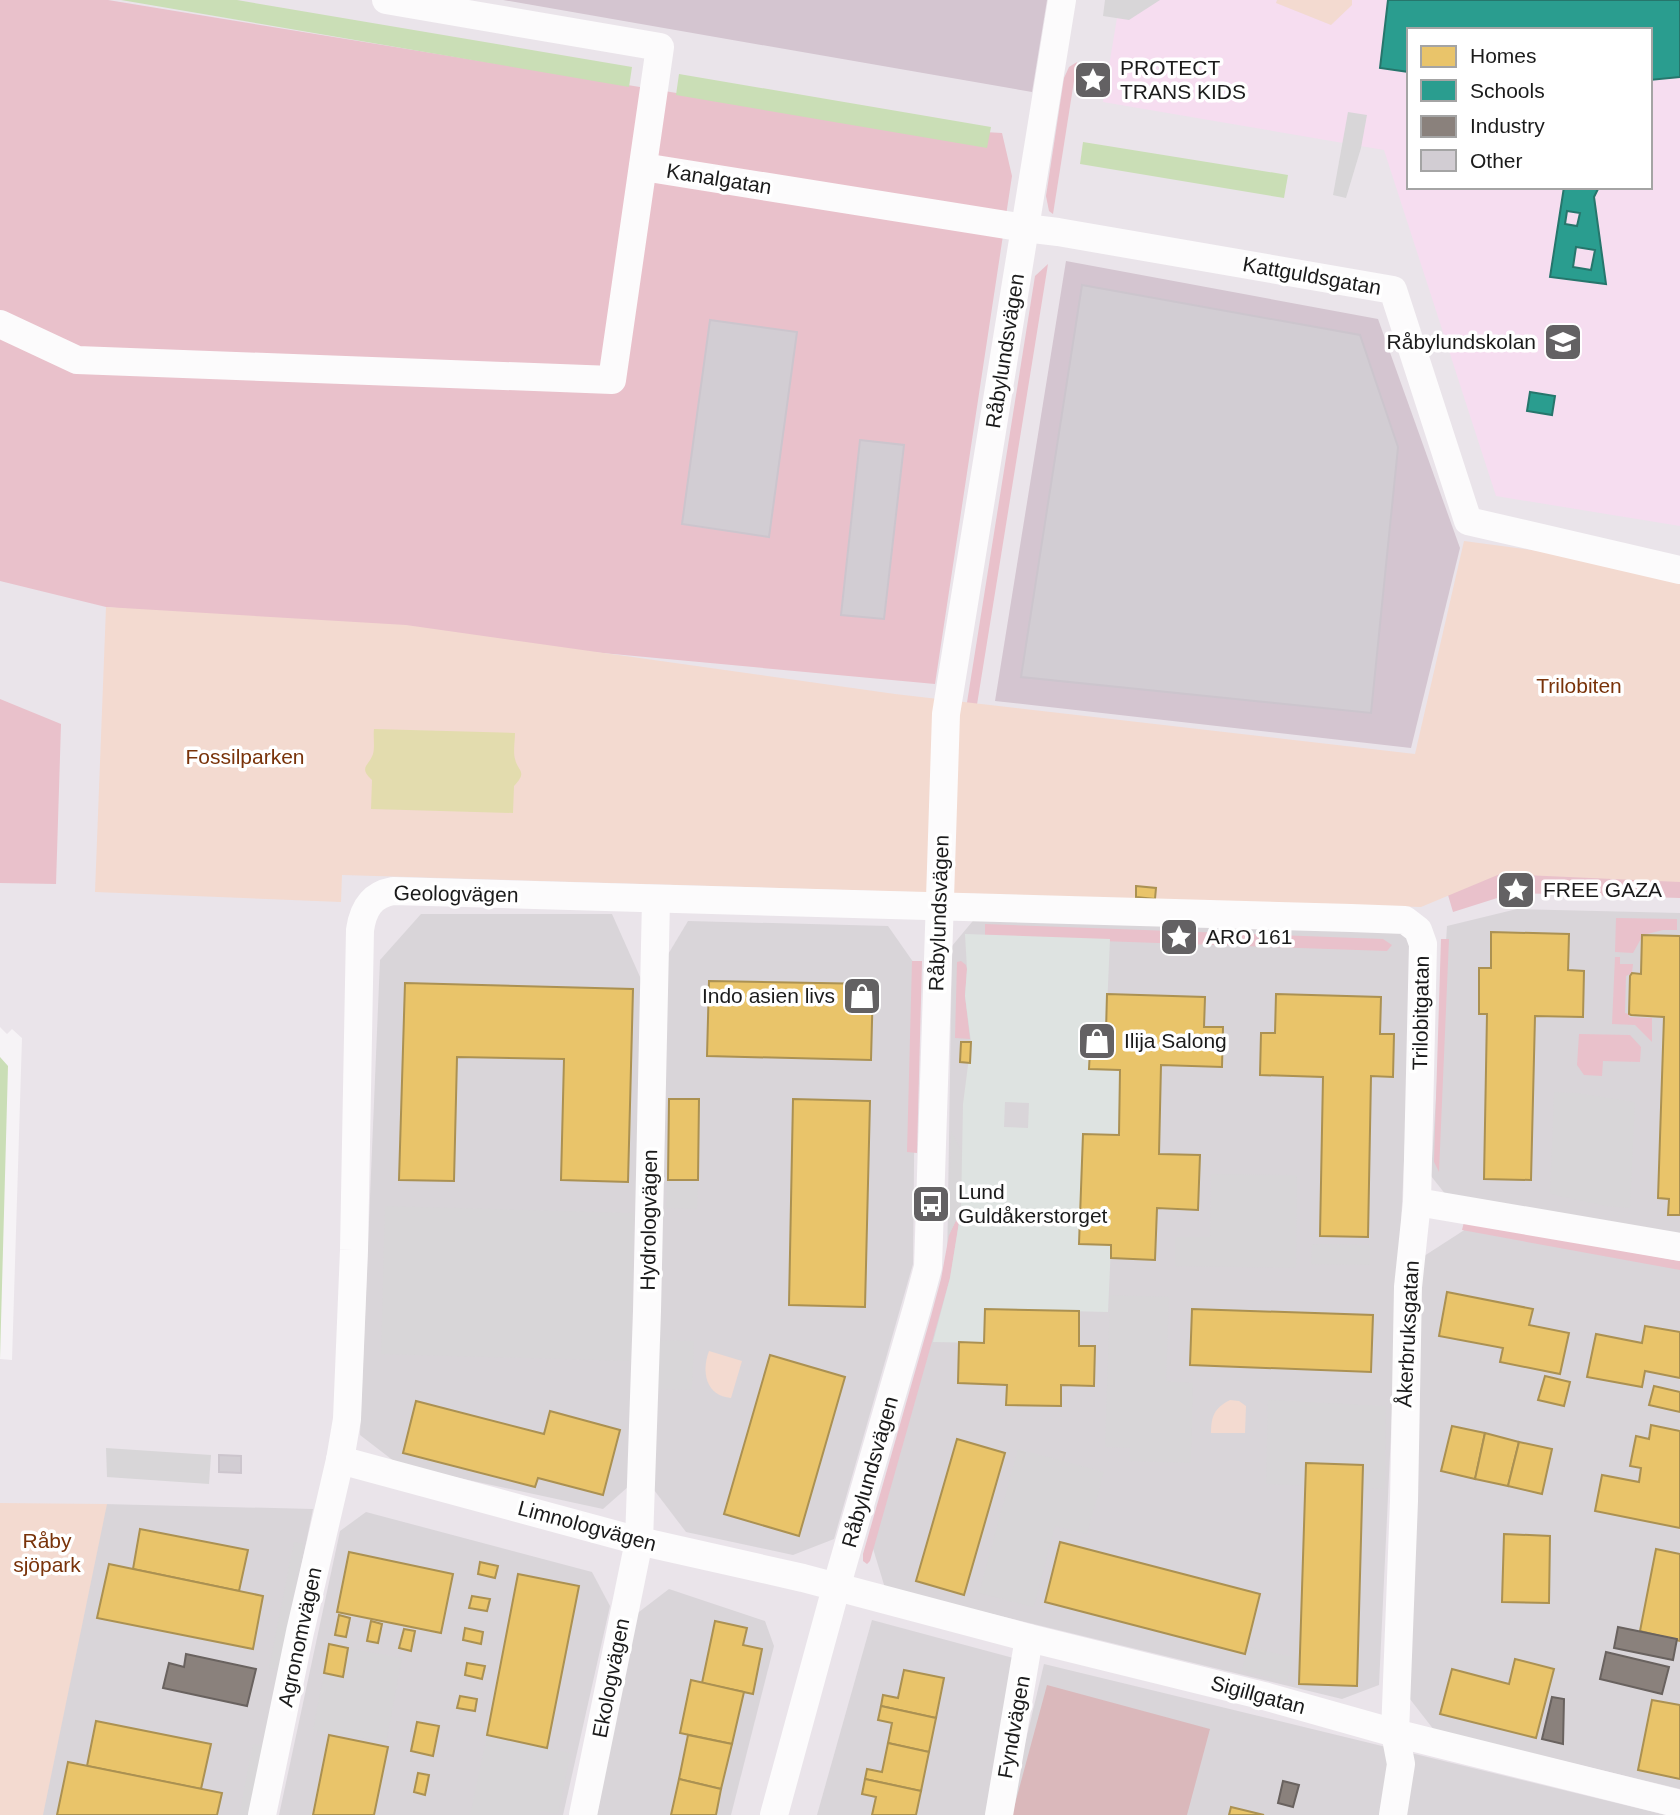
<svg xmlns="http://www.w3.org/2000/svg" width="1680" height="1815" font-family="Arial,sans-serif">
  <style>
    .residential { fill: #d9d5d9 }
    .education { fill: #f6ddf0; fill-rule: evenodd }
    .construction { fill: #d4c5d0 }
    .grass { fill: #e9c1cb }
    .forest { fill: #dab8bb }
    .park { fill: #f3dad0 }
    .pitch { fill: #e3dcae }
    .parking { fill: #d8d6d8 }
    .plaza { fill: #dee3e1; fill-rule: evenodd }
    .water { fill: #cadeb6 }
    .pier { fill: #f6f3f6 }
    .homes { fill: #e9c46a; stroke: #ab9152; stroke-width: 2 }
    .schools { fill: #2a9d8f; stroke: #26766c; stroke-width: 2; fill-rule: evenodd }
    .industry { fill: #8a817c; stroke: #69625f; stroke-width: 2 }
    .building { fill: #d2cdd3; stroke: #ccc5cd; stroke-width: 2 }
    .lines { fill: none; stroke-linecap: round; stroke-linejoin: round }
    .minor { stroke: #fcfbfc; stroke-width: 28 }
    .labels { text-anchor: middle; stroke-width: 7; stroke-linejoin: round; paint-order: stroke }
    .poi-label { font-size: 21px; fill: #1b1b1b; stroke: #fff; text-anchor: start }
    .street-label { font-size: 21px; fill: #1b1b1b; stroke: #fff }
    .park-label { font-size: 21px; fill: #79330a; stroke: #fff }
  </style>
  <rect width="100%" height="100%" fill="#eae4ea"/>
  <g class="residential">
    <path d="M997,892L1395,899L1414,952L1379,1685L1342,1699L885,1588L871,1542L947,1268L952,946Z"/>
    <path d="M1517,909L1680,913V1236L1446,1195L1431,1176L1447,926Z"/>
    <path d="M421,914H612L645,988L637,1479L603,1509L399,1465L360,1435L380,960Z"/>
    <path d="M688,921L888,926L916,966L913,1264L834,1539L793,1555L686,1532L654,1490L667,956Z"/>
    <path d="M1469,1227L1680,1266V1789L1434,1730L1406,1694L1421,1258Z"/>
    <path d="M103,1504L313,1509L250,1815H40Z"/>
    <path d="M366,1512L592,1572L610,1606L563,1815H279L340,1531Z"/>
    <path d="M669,1589L765,1621L774,1646L731,1815H597L635,1615Z"/>
    <path d="M872,1620L1017,1659L988,1815H817Z"/>
    <path d="M1044,1664L1666,1815H1008Z"/>
  </g>
  <path class="education" d="M1120,0H1680V526L1496,496L1384,150L1103,102ZM1409,30H1650V187H1409Z"/>
  <g class="construction">
    <path d="M503,0H1047L1032,92Z"/>
    <path d="M1066,261L1378,319L1460,548L1411,748L995,701Z"/>
  </g>
  <g class="grass">
    <path d="M0,0H108L878,126L1002,133L1012,176L935,684L106,607L0,581Z"/>
    <path d="M1077,62L1053,214L1049,211L1046,196L1064,78L1069,67Z"/>
    <path d="M1048,264L975,717L965,715L1035,276Z"/>
    <path d="M0,699L61,724L56,884L0,883Z"/>
    <path d="M1680,807V898L1513,893L1453,912L1443,878Z"/>
    <path d="M1616,918L1677,919V930H1663L1643,935L1633,953L1615,952Z"/>
    <path d="M985,924L1383,939L1392,945L1387,951L985,937Z"/>
    <path d="M1441,939H1449L1439,1172L1434,1162Z"/>
    <path d="M1615,957H1620V964H1633L1632,973L1626,976L1625,1013L1629,1014V1017L1652,1018V1042L1635,1025L1612,1024Z"/>
    <path d="M912,961H922L917,1153L907,1152Z"/>
    <path d="M961,961L966,965L967,969L965,996L970,1039L955,1038L957,962Z"/>
    <path d="M1579,1034L1630,1035L1641,1047L1640,1062L1603,1061L1602,1076L1584,1075L1577,1065Z"/>
    <path d="M961,1210L950,1278L870,1561L867,1564L863,1561V1554L931,1316L941,1279L949,1235Z"/>
    <path d="M1464,1222L1680,1261V1270L1462,1230Z"/>
  </g>
  <path class="forest" d="M1047,1685L1210,1729L1187,1815H1012Z"/>
  <g class="park">
    <path d="M1277,0H1352V5L1331,25L1276,3Z"/>
    <path d="M1464,541L1680,570V882L1500,874L1421,907L342,875L341,902L95,892L106,607L406,625L895,694L1415,754Z"/>
    <path d="M709,1351L742,1361L731,1398C706,1396 701,1372 709,1351Z"/>
    <path d="M1230,1400L1239,1401L1246,1406L1245,1433H1211C1211,1417 1214,1408 1230,1400Z"/>
    <path d="M0,1503L107,1504L43,1815H0Z"/>
  </g>
  <path class="pitch" d="M374,729L515,733C515,740 513,752 515,759C518,772 528,771 514,786L513,813L371,809L372,780C358,767 369,766 373,754C375,747 373,736 374,729Z"/>
  <g class="parking">
    <path d="M1105,0H1160L1129,20L1103,16Z"/>
    <path d="M1348,112L1367,115L1361,148L1346,198L1333,195Z"/>
    <path d="M1554,1092L1578,1093L1635,1102L1630,1208L1606,1206L1550,1194Z"/>
    <path d="M951,1131L963,1154L961,1210L949,1235Z"/>
    <path d="M1211,1174L1297,1175L1296,1268L1175,1266V1237H1210Z"/>
    <path d="M667,1180L698,1181L697,1209L666,1208Z"/>
    <path d="M385,1206L634,1213L630,1361L381,1354Z"/>
    <path d="M1312,1244L1370,1245V1265L1311,1264Z"/>
    <path d="M1110,1295L1169,1297L1166,1381L1193,1383L1191,1463L1130,1461V1448L1105,1447Z"/>
    <path d="M660,1340L694,1341L692,1390L658,1389Z"/>
    <path d="M1268,1400L1386,1406L1385,1489L1266,1484Z"/>
    <path d="M106,1448L211,1455L209,1484L107,1477Z"/>
    <path d="M1018,1449L1104,1472L1087,1534L1055,1526L1034,1607L979,1593Z"/>
    <path d="M294,1542L304,1544L279,1669L269,1668Z"/>
    <path d="M1248,1647L1293,1657L1287,1682L1242,1671Z"/>
    <path d="M348,1648L402,1658L386,1743L313,1730L324,1673L342,1676Z"/>
    <path d="M487,1735L571,1753L558,1814L541,1811L539,1815H470Z"/>
    <path d="M253,1744L263,1746L249,1815H239Z"/>
  </g>
  <path class="plaza" d="M965,934L1110,939L1106,1031H1091L1089,1069L1120,1070L1118,1134H1083L1079,1244L1111,1245L1108,1312L985,1309L984,1343L933,1342L950,1278L961,1210L963,1104L971,1042L965,996L967,969ZM1005,1102L1029,1103L1028,1128L1004,1127Z"/>
  <g class="water">
    <path d="M121,0H237L632,67L629,87Z"/>
    <path d="M679,74L991,127L987,148L676,95Z"/>
    <path d="M1083,142L1288,175L1284,198L1080,164Z"/>
    <path d="M0,1029L17,1047L8,1359L0,1358Z"/>
  </g>
  <path class="pier" d="M0,1027L7,1034L12,1029L22,1038L12,1360L0,1359L8,1066L0,1057Z"/>
  <g class="homes">
    <path d="M1136,886L1156,888L1155,899L1136,897Z"/>
    <path d="M1491,932L1569,934L1568,970L1584,971L1583,1017L1535,1016L1531,1180L1484,1179L1487,1014H1479V968H1491Z"/>
    <path d="M1642,935L1680,936V1215H1668L1669,1199L1658,1198L1664,1017L1631,1015L1629,1014L1630,976L1632,973L1641,974Z"/>
    <path d="M709,981L873,984L871,1060L707,1056Z"/>
    <path d="M405,983L633,989L628,1182L561,1180L564,1059L457,1057L454,1181L399,1180Z"/>
    <path d="M1107,994L1205,997L1204,1027H1223L1222,1067L1161,1065L1159,1154L1200,1155L1198,1210L1157,1208L1155,1260L1111,1258V1245L1079,1244L1083,1134L1119,1135L1120,1070L1089,1069L1091,1030L1106,1031Z"/>
    <path d="M1276,994L1381,997L1380,1034H1394L1393,1077L1371,1076L1368,1237L1320,1236L1323,1077L1260,1075L1261,1033H1275Z"/>
    <path d="M961,1042H971L970,1063L960,1062Z"/>
    <path d="M669,1099H699L698,1180H668Z"/>
    <path d="M793,1099L870,1101L865,1307L789,1305Z"/>
    <path d="M1447,1292L1533,1309L1529,1325L1569,1333L1560,1374L1500,1362L1503,1348L1439,1336Z"/>
    <path d="M985,1309L1079,1311V1346H1095L1094,1386L1061,1385V1406L1006,1405L1007,1385L958,1383L959,1342L984,1343Z"/>
    <path d="M1192,1309L1373,1315L1371,1372L1190,1365Z"/>
    <path d="M1645,1326L1680,1332V1378L1645,1371L1642,1387L1587,1377L1596,1334L1642,1343Z"/>
    <path d="M770,1355L845,1377L799,1536L724,1514Z"/>
    <path d="M1545,1376L1570,1382L1564,1406L1538,1400Z"/>
    <path d="M1654,1386L1680,1392V1412L1649,1405Z"/>
    <path d="M416,1401L544,1434L550,1411L620,1430L603,1495L538,1478L535,1487L403,1453Z"/>
    <path d="M1651,1425L1680,1431V1528L1595,1511L1602,1475L1639,1482L1641,1468L1630,1466L1636,1436L1649,1439Z"/>
    <path d="M1452,1426L1485,1433L1475,1479L1441,1471Z"/>
    <path d="M1485,1433L1519,1442L1508,1486L1475,1479Z"/>
    <path d="M957,1439L1005,1453L964,1595L916,1581Z"/>
    <path d="M1519,1442L1552,1449L1542,1494L1508,1486Z"/>
    <path d="M1306,1463L1363,1465L1357,1686L1299,1684Z"/>
    <path d="M140,1529L248,1550L239,1591L133,1569Z"/>
    <path d="M1504,1534L1550,1536L1549,1603L1502,1602Z"/>
    <path d="M1060,1542L1260,1594L1245,1654L1045,1602Z"/>
    <path d="M1656,1549L1680,1554V1641L1640,1631Z"/>
    <path d="M349,1552L453,1574L441,1633L337,1612Z"/>
    <path d="M480,1562L498,1566L495,1578L478,1574Z"/>
    <path d="M109,1564L263,1596L253,1649L97,1618Z"/>
    <path d="M518,1574L579,1586L547,1748L487,1735Z"/>
    <path d="M472,1596L490,1599L487,1611L469,1608Z"/>
    <path d="M339,1615L350,1618L346,1637L335,1635Z"/>
    <path d="M371,1621L382,1624L378,1643L367,1641Z"/>
    <path d="M715,1621L747,1628L743,1645L762,1649L753,1694L702,1683Z"/>
    <path d="M465,1628L483,1632L481,1644L463,1640Z"/>
    <path d="M404,1629L415,1631L411,1651L399,1648Z"/>
    <path d="M329,1644L348,1648L343,1677L324,1673Z"/>
    <path d="M1515,1659L1554,1669L1536,1738L1440,1714L1452,1669L1509,1684Z"/>
    <path d="M467,1663L485,1666L482,1679L465,1675Z"/>
    <path d="M904,1670L944,1678L936,1718L881,1706L883,1695L898,1698Z"/>
    <path d="M691,1680L744,1692L732,1744L680,1733Z"/>
    <path d="M460,1696L477,1699L475,1711L457,1708Z"/>
    <path d="M1652,1700L1680,1705V1779L1638,1770Z"/>
    <path d="M881,1706L936,1718L929,1752L888,1743L892,1723L878,1720Z"/>
    <path d="M96,1721L211,1744L201,1789L87,1766Z"/>
    <path d="M417,1722L439,1726L433,1756L411,1751Z"/>
    <path d="M329,1735L388,1747L374,1815H313Z"/>
    <path d="M688,1735L732,1744L721,1789L679,1779Z"/>
    <path d="M888,1743L929,1752L921,1791L865,1779L867,1769L882,1772Z"/>
    <path d="M68,1762L222,1793L217,1815H57Z"/>
    <path d="M418,1773L429,1775L425,1795L414,1792Z"/>
    <path d="M679,1779L721,1789L716,1815H671Z"/>
    <path d="M865,1779L921,1791L916,1815H872L876,1797L862,1794Z"/>
    <path d="M1231,1807L1264,1815H1229Z"/>
  </g>
  <g class="schools">
    <path d="M1388,0H1680V77L1650,80V30H1409V72L1380,68Z"/>
    <path d="M1564,187H1599L1594,197L1606,284L1550,277ZM1567,211L1580,213L1577,226L1565,224ZM1576,247L1595,250L1591,270L1573,267Z"/>
    <path d="M1530,392L1555,396L1552,415L1527,411Z"/>
  </g>
  <g class="industry">
    <path d="M1618,1627L1677,1639L1673,1660L1614,1648Z"/>
    <path d="M1606,1652L1669,1667L1662,1694L1600,1679Z"/>
    <path d="M186,1654L256,1669L247,1706L163,1688L169,1663L184,1667Z"/>
    <path d="M1552,1697L1564,1699L1563,1744L1542,1739Z"/>
    <path d="M1283,1781L1299,1785L1293,1807L1278,1803Z"/>
  </g>
  <g class="building">
    <path d="M1082,285L1360,335L1398,447L1371,713L1021,677Z"/>
    <path d="M710,320L797,332L769,537L682,524Z"/>
    <path d="M860,440L904,445L884,619L841,615Z"/>
    <path d="M219,1455L241,1456V1473L219,1472Z"/>
  </g>
  <g class="lines">
    <g class="minor">
      <path d="M643,167L1025,228L1058,232L1393,290L1468,521L1680,570"/>
      <path d="M0,324L77,360L612,380L660,47L386,0"/>
      <path d="M1417,1202L1680,1247"/>
      <path d="M340,1460L639,1541L803,1578L1029,1638L1264,1696L1395,1733L1680,1804"/>
      <path d="M262,1815L300,1632L340,1460L347,1419L354,1250L360,930C363,909 371,895 393,891L1351,918L1405,920L1418,930L1423,944L1417,1202L1408,1287L1404,1501L1395,1733L1401,1764L1393,1815"/>
      <path d="M583,1815L639,1541L647,1311L656,900"/>
      <path d="M774,1815L836,1588L917,1308L928,1267L946,714L1062,0"/>
      <path d="M999,1815L1029,1638"/>
    </g>
  </g>
  <defs>
    <symbol id="sight-square" viewBox="-11 -11 22 22"><rect x="-9" y="-9" width="18" height="18" rx="4" fill="#636163" stroke="#fff"/><path d="M0-6L1.8-2.2L6-1.7L2.9 1.2L3.7 5.4L0 3.3L-3.7 5.4L-2.9 1.2L-6-1.7L-1.8-2.2Z" fill="#fff"/></symbol>
    <symbol id="school-square" viewBox="-11 -11 22 22"><rect x="-9" y="-9" width="18" height="18" rx="4" fill="#636163" stroke="#fff"/><path d="M0-5L7-2L0 1L-7-2ZM-4 1L0 2.5L4 1V4Q0 6-4 4Z" fill="#fff"/></symbol>
    <symbol id="shop-square" viewBox="-11 -11 22 22"><rect x="-9" y="-9" width="18" height="18" rx="4" fill="#636163" stroke="#fff"/><path d="M-5-2.5h2.3a2.7 3.5 0 0 1 5.4 0H5L5.5 6h-11ZM-1.5-2.5h3a1.5 2.3 0 0 0-3 0Z" fill="#fff"/></symbol>
    <symbol id="bus-square" viewBox="-11 -11 22 22"><rect x="-9" y="-9" width="18" height="18" rx="4" fill="#636163" stroke="#fff"/><path d="M-5-6H5V4H4V6H2V4H-2V6H-4V4H-5ZM-3.5-4V0h7V-4ZM-3.5 1.2v1.5H-2V1.2ZM2 1.2v1.5H3.5V1.2Z" fill="#fff"/></symbol>
  </defs>
  <g fill-rule="evenodd">
    <use href="#sight-square" x="1071" y="58" width="44" height="44"/>
    <use href="#school-square" x="1541" y="320" width="44" height="44"/>
    <use href="#sight-square" x="1494" y="868" width="44" height="44"/>
    <use href="#sight-square" x="1157" y="915" width="44" height="44"/>
    <use href="#shop-square" x="840" y="974" width="44" height="44"/>
    <use href="#shop-square" x="1075" y="1019" width="44" height="44"/>
    <use href="#bus-square" x="909" y="1182" width="44" height="44"/>
  </g>
  <g class="labels">
    <g class="poi-label">
      <text x="1120" y="75">PROTECT<tspan x="1120" dy="24">TRANS KIDS</tspan></text>
      <text x="1536" y="349" text-anchor="end">Råbylundskolan</text>
      <text x="1543" y="897">FREE GAZA</text>
      <text x="1206" y="944">ARO 161</text>
      <text x="835" y="1003" text-anchor="end">Indo asien livs</text>
      <text x="1124" y="1048">Ilija Salong</text>
      <text x="958" y="1199">Lund<tspan x="958" dy="24">Guldåkerstorget</tspan></text>
    </g>
    <g class="street-label">
      <text transform="translate(719 179) rotate(9)" y="7">Kanalgatan</text>
      <text transform="translate(1312 276) rotate(10)" y="7">Kattguldsgatan</text>
      <text transform="translate(1005 351) rotate(-81)" y="7">Råbylundsvägen</text>
      <text transform="translate(456 894) rotate(1)" y="7">Geologvägen</text>
      <text transform="translate(939 913) rotate(-88)" y="7">Råbylundsvägen</text>
      <text transform="translate(1421 1013) rotate(-89)" y="7">Trilobitgatan</text>
      <text transform="translate(649 1220) rotate(-89)" y="7">Hydrologvägen</text>
      <text transform="translate(1408 1334) rotate(-87)" y="7">Åkerbruksgatan</text>
      <text transform="translate(870 1472) rotate(-74)" y="7">Råbylundsvägen</text>
      <text transform="translate(587 1526) rotate(15)" y="7">Limnologvägen</text>
      <text transform="translate(300 1637) rotate(-78)" y="7">Agronomvägen</text>
      <text transform="translate(611 1678) rotate(-79)" y="7">Ekologvägen</text>
      <text transform="translate(1258 1695) rotate(15)" y="7">Sigillgatan</text>
      <text transform="translate(1014 1727) rotate(-80)" y="7">Fyndvägen</text>
    </g>
    <g class="park-label">
      <text x="1579" y="693">Trilobiten</text>
      <text x="245" y="764">Fossilparken</text>
      <text x="47" y="1548">Råby<tspan x="47" dy="24">sjöpark</tspan></text>
    </g>
  </g>
  <rect x="1407" y="28" width="245" height="161" fill="#ffffff" stroke="#a4a4a4" stroke-width="2"/>
  <rect x="1421" y="46" width="35" height="21" fill="#e9c46a" stroke="#a4a4a4" stroke-width="2"/>
  <text x="1470" y="63" font-size="21" fill="#1b1b1b">Homes</text>
  <rect x="1421" y="80" width="35" height="21" fill="#2a9d8f" stroke="#a4a4a4" stroke-width="2"/>
  <text x="1470" y="98" font-size="21" fill="#1b1b1b">Schools</text>
  <rect x="1421" y="116" width="35" height="21" fill="#8a817c" stroke="#a4a4a4" stroke-width="2"/>
  <text x="1470" y="133" font-size="21" fill="#1b1b1b">Industry</text>
  <rect x="1421" y="150" width="35" height="21" fill="#d2cdd3" stroke="#a4a4a4" stroke-width="2"/>
  <text x="1470" y="168" font-size="21" fill="#1b1b1b">Other</text>
</svg>
